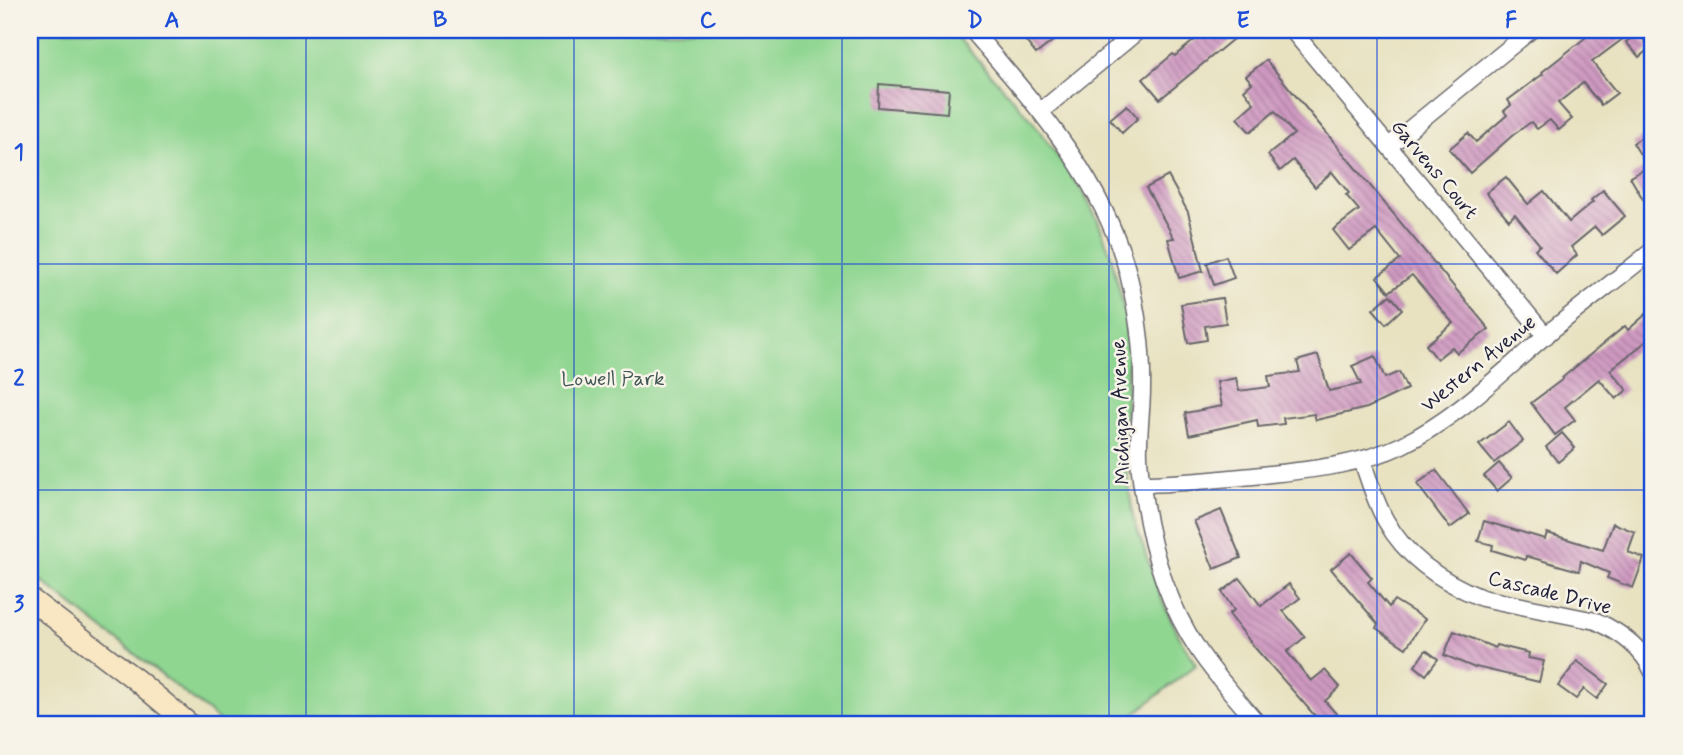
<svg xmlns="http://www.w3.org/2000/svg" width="1683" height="755" font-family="Mynerve,sans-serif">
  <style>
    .green { fill: #8fd691; stroke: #587c66; stroke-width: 2 }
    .building { fill: url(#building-back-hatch) }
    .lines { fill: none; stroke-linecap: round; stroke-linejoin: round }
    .street-casing { stroke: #67656a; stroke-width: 19 }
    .secondary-casing { stroke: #67656a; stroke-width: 24 }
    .street { stroke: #fff; stroke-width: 16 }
    .secondary { stroke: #f9e7c3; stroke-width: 21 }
    .grid { fill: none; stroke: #1d4ed8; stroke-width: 2; stroke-opacity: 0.55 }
    .labels { text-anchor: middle; stroke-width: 5; stroke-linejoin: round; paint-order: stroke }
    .street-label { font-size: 21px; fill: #22223b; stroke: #f7f3e8 }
    .park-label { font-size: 21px; fill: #435855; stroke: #f7f3e8 }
    .neatline { fill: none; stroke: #1d4ed8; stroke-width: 2.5 }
    .grid-label { font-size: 23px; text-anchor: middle; font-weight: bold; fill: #1d4ed8 }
  </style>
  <defs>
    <pattern id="building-back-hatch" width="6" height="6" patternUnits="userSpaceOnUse" patternTransform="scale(1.75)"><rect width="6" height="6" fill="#cf99c1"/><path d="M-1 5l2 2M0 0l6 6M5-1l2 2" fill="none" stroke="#a87c9e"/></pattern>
  </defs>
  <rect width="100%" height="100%" fill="#f7f3e8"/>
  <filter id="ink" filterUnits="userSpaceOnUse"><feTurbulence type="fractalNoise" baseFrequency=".0143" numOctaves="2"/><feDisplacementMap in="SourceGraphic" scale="14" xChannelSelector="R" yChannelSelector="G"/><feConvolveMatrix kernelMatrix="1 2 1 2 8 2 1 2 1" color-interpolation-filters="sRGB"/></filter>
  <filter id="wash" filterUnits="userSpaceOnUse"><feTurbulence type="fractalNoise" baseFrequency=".00686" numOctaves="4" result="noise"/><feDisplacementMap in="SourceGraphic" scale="28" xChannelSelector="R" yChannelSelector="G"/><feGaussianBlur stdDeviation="1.57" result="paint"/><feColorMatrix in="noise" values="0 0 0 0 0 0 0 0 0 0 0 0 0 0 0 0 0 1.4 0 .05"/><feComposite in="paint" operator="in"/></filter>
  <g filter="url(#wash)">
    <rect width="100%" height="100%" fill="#e8e2c1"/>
    <path class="green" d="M30,30H951L1031,119L1084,194L1099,223L1111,256L1125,314L1128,355L1124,452L1133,517L1163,603L1181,640L1196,665L1120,725H223L210,713L30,572Z"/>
    <g id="blocks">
      <g class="building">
        <path d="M1017,30H1067L1036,54Z"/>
        <path d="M1207,30H1244L1160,99L1143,79L1173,54L1175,56Z"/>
        <path d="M1593,30H1618L1624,38L1592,62L1617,93L1601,105L1583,83L1558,103L1572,119L1559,130L1550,120L1537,129L1531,122L1513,135L1470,173L1449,149L1468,133L1476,142L1507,115L1504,111L1511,105L1508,100L1543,74L1542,72L1585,38L1584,37Z"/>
        <path d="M1638,33L1650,48L1639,57L1626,42Z"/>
        <path d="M1266,60L1489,329L1457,353L1452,347L1437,359L1426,345L1453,323L1412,275L1389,292L1377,277L1400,260L1376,230L1349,250L1333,230L1359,210L1346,195L1349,193L1332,172L1315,187L1293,160L1280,171L1268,155L1294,134L1275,111L1250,132L1237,118L1254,103L1244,90L1252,83L1246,76Z"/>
        <path d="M879,84L949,90L947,113L878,107Z"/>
        <path d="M1127,105L1138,118L1122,133L1110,119Z"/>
        <path d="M1653,130V193L1643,199L1630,177L1648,167L1633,143Z"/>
        <path d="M1168,176L1188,212L1203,271L1179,278L1168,239L1174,238L1146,188Z"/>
        <path d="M1506,177L1528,204L1544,191L1569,222L1593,202L1591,200L1603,190L1625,216L1602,235L1595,227L1571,247L1577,255L1556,274L1535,249L1540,245L1515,214L1509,220L1486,193Z"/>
        <path d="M1226,256L1234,278L1214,285L1207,263Z"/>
        <path d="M1390,295L1402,309L1386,324L1373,309Z"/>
        <path d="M1222,298L1226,323L1205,326L1207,340L1188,343L1181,304Z"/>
        <path d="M1653,308V336L1610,370L1627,390L1616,399L1599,379L1565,407L1575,420L1555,435L1531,403L1563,379L1562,378L1625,326L1628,330Z"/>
        <path d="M1318,355L1329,391L1361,384L1352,366L1375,356L1385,378L1399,372L1407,389L1367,408L1316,420L1314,414L1283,418L1284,424L1258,427L1257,420L1189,435L1185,413L1222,406L1217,382L1236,378L1239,391L1270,387L1268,376L1300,372L1297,361Z"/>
        <path d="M1509,422L1523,441L1494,463L1479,445Z"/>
        <path d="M1562,433L1575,448L1558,462L1546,447Z"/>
        <path d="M1499,463L1512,478L1497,491L1484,476Z"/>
        <path d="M1436,470L1469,514L1450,528L1417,484Z"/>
        <path d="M1221,510L1241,558L1214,569L1194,521Z"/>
        <path d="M1484,521L1545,539L1547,533L1603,550L1613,523L1635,532L1628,552L1644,558L1633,588L1607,578L1609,573L1581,561L1579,571L1526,556L1525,560L1492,550L1493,545L1478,541Z"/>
        <path d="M1351,553L1372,578L1368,582L1389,607L1394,600L1425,619L1406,648L1376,628L1378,624L1331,569Z"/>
        <path d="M1240,578L1261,606L1289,584L1300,598L1283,611L1305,637L1287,652L1311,681L1325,670L1340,687L1325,701L1346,725H1323L1256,649L1229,614L1234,610L1222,592Z"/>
        <path d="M1454,631L1495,648L1496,645L1529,653L1528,658L1544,661L1539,682L1476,667L1475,668L1444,655Z"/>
        <path d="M1426,650L1438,659L1426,675L1415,666Z"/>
        <path d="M1577,661L1608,684L1597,699L1584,689L1576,699L1558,686Z"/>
      </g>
    </g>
  </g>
  <g filter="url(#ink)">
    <use href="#blocks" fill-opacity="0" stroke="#67656a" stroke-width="2"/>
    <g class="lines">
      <defs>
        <g id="street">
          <path d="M972,30C1034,103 1102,177 1128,273C1137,310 1143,349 1142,388C1142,407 1139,427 1139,446C1138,464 1141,481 1144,499C1152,553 1168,605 1199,651C1217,678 1239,701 1259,725"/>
          <path d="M1292,30L1546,336"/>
          <path d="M1041,111L1139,30"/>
          <path d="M1389,146L1531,30"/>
          <path d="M1362,460C1369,480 1375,502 1386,521C1407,559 1442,582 1482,598L1596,621C1620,632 1642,647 1653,672"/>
          <path d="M1142,484C1179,484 1216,479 1253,476C1303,470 1356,467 1402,445C1457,418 1500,374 1545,336C1580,306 1618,279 1653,250"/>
        </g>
        <path id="secondary" d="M30,599L135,679L190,725"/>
      </defs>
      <use href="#street" class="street-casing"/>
      <use href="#secondary" class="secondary-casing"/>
      <use href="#street" class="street"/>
      <use href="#secondary" class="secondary"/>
    </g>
  </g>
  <path class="grid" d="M306,30V725M574,30V725M842,30V725M1109,30V725M1377,30V725M30,264H1653M30,490H1653"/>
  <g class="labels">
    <g class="street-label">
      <text transform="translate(1435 169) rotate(50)" y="7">Garvens Court</text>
      <text transform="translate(1478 363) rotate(-39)" y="7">Western Avenue</text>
      <text transform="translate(1120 412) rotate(-92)" y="7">Michigan Avenue</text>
      <text transform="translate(1550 592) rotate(14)" y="7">Cascade Drive</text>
    </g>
    <g class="park-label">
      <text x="613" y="385">Lowell Park</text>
    </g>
  </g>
  <rect width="1683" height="755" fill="none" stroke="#f7f3e8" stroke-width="77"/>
  <rect x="38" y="38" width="1606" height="678" class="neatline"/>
  <g class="grid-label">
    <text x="172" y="27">A</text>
    <text x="440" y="27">B</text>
    <text x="708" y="27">C</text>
    <text x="975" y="27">D</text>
    <text x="1243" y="27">E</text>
    <text x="1511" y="27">F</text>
    <text x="19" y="159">1</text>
    <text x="19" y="385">2</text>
    <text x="19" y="611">3</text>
  </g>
</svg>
